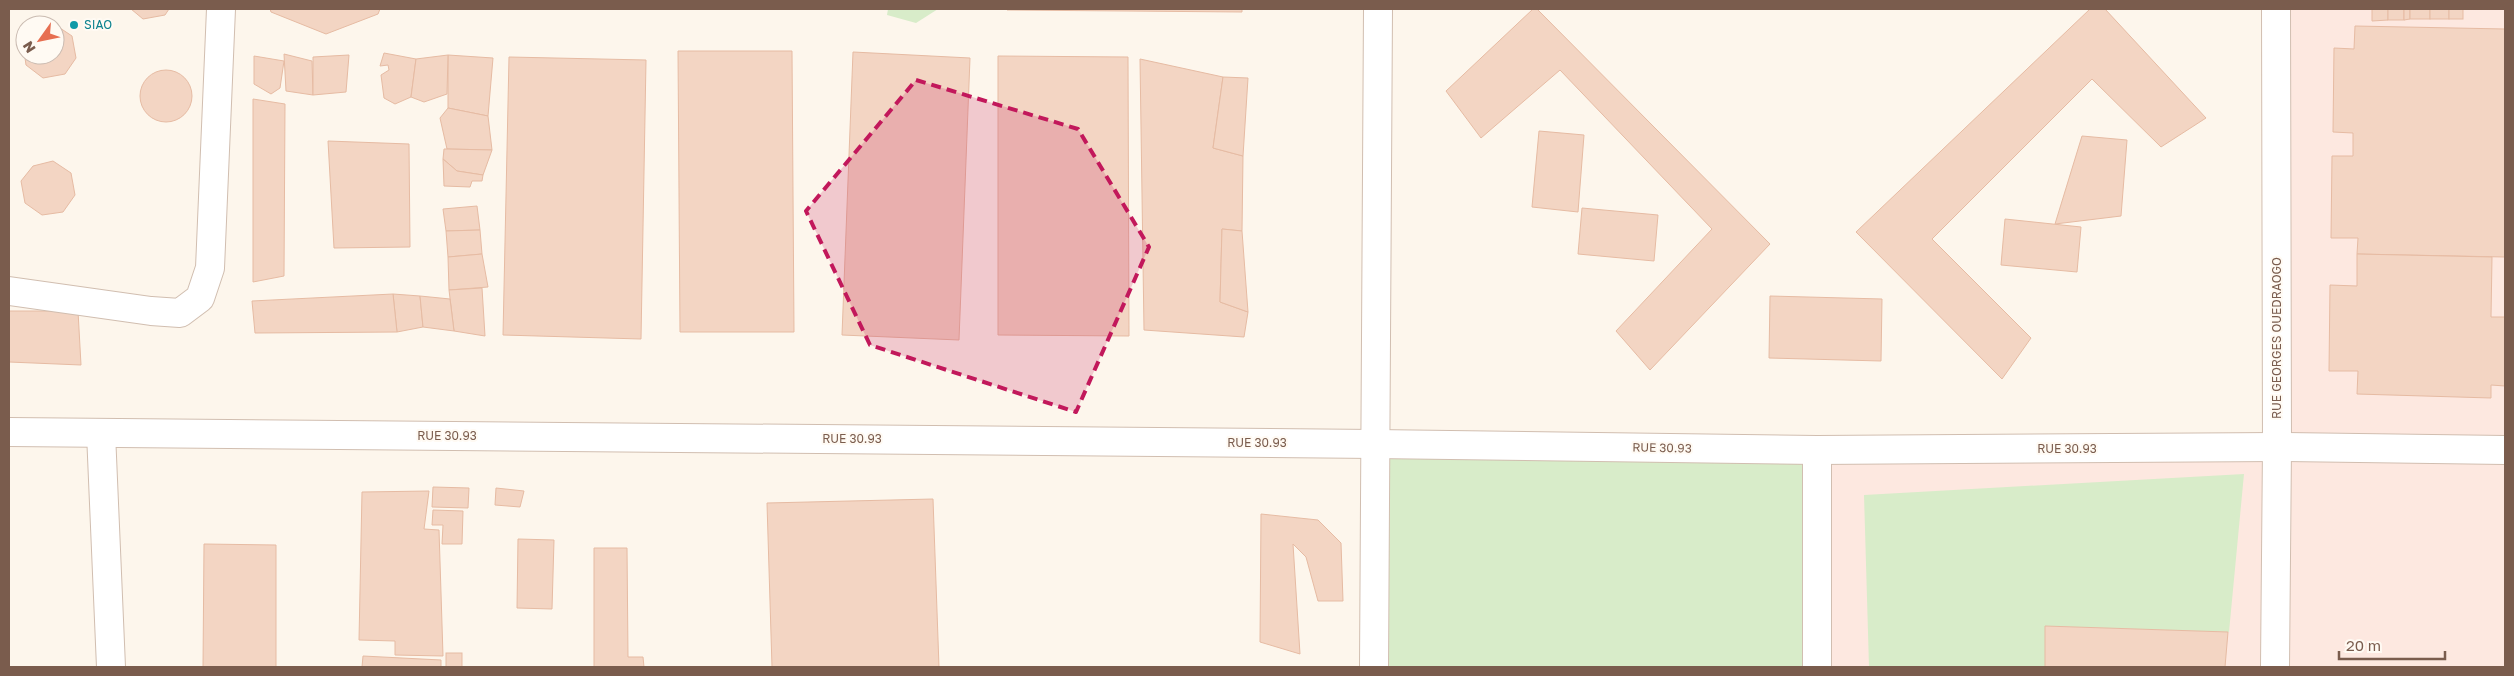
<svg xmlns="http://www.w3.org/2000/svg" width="2514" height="676" font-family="'Golos Text',sans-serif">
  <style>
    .commercial { fill: #fde8e0 }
    .green { fill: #d8ecc9 }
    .building { fill: #f3d5c3; stroke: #e6bba3 }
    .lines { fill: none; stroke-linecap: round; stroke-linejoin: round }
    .minor-casing { stroke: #d1beb0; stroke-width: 30 }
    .minor { stroke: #fff; stroke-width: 28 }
    .marked { fill: #c2185b; fill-opacity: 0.2; stroke: #c2185b; stroke-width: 4; stroke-dasharray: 10 6; stroke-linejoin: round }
    .culture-dot { fill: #0f9aa8; stroke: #fffaf3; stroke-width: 2 }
    .labels { text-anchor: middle; stroke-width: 4; stroke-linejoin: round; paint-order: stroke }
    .culture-label { font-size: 12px; fill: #0d838f; stroke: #fffaf3; text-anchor: start }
    .street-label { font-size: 12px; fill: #7a5c4d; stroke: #fffaf3 }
  </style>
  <rect width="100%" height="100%" fill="#fdf6ec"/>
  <path class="commercial" d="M2276,9H2505V667H1383L1387,444L2277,447Z"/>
  <g class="green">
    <path d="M888,9H938L916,23L887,15Z"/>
    <path d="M1387,444L1816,461L1815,667H1387Z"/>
    <path d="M2244,474L2229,632L2045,626V667H1869L1864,495Z"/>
  </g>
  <g class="building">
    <path d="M131,9H169L165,15L143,19Z"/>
    <path d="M270,9H380L378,14L326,34L271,12Z"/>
    <path d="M1007,9H1242V12L1007,10Z"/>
    <path d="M1533,9H1537L1770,244L1650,370L1616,331L1712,229L1560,70L1481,138L1446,91Z"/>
    <path d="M2090,9H2105L2206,118L2161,147L2092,79L1932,239L2031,338L2002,379L1856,232Z"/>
    <path d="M2372,9H2388V20L2372,21Z"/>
    <rect x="2388" y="9" width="16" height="11"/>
    <path d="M2404,9H2410V19L2404,20Z"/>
    <rect x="2410" y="9" width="20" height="10"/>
    <rect x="2430" y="9" width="19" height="10"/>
    <rect x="2449" y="9" width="14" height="10"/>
    <path d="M54,24L72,36L76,58L65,74L43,78L26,65L23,44L25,41V55H55V25H49Z"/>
    <path d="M2355,26L2505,29V257L2357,254L2358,238H2331L2332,156H2353V133L2333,132L2334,48L2354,49Z"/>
    <path d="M678,51H792L794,332H680Z"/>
    <path d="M853,52L970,58L959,340L842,335Z"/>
    <path d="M384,53L416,59L411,97L395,104L384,98L381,75L389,70L388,65L380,66Z"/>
    <path d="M284,54L312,61L313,95L286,91Z"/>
    <path d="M349,55L346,92L313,95V57Z"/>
    <path d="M448,55L493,58L488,116L448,108Z"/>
    <path d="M448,55L447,94L424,102L411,97L416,59Z"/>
    <path d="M254,56L284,61L280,88L271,94L254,84Z"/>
    <path d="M998,56L1128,57L1129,336L998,335Z"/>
    <path d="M509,57L646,60L641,339L503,335Z"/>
    <path d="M1140,59L1223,77L1213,148L1243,156L1242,231L1222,229L1220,302L1248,312L1244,337L1144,330Z"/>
    <circle cx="166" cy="96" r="26"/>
    <path d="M1223,77L1248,78L1243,156L1213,148Z"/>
    <path d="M253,99L285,104L284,276L253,282Z"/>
    <path d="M448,108L488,116L492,150L447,149L440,118Z"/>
    <path d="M1539,131L1584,135L1578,212L1532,207Z"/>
    <path d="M2082,136L2127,140L2121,216L2055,224Z"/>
    <path d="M328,141L409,144L410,247L334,248Z"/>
    <path d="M444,149H447L492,150L483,175L457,171L443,159Z"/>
    <path d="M443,159L457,171L483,175L482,181H472L470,187L444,186Z"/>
    <path d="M53,161L71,173L75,195L63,212L42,215L25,203L21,181L33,166Z"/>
    <path d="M477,206L480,230L446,231L443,209Z"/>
    <path d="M1582,208L1658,215L1654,261L1578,254Z"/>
    <path d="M2005,219L2081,227L2077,272L2001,265Z"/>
    <path d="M1222,229L1242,231L1248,312L1220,302Z"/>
    <path d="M480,230L482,254L448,257L446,231Z"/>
    <path d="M482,254L488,287L449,290L448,257Z"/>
    <path d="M2357,254L2492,257L2491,317H2505V386L2491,385V398L2357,394L2358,371H2329L2330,285L2357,286Z"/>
    <path d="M482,288L485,336L454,331L449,290Z"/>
    <path d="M393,294L420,296L423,327L397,332Z"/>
    <path d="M393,294L397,332L255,333L252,301Z"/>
    <path d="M420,296L450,299L454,331L423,327Z"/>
    <path d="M1770,296L1882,299L1881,361L1769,358Z"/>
    <path d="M9,311H78L81,365L9,362Z"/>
    <path d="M433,487L469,488L468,508L432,507Z"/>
    <path d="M496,488L524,491L520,507L495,505Z"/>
    <path d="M429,491L424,529L439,530L443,656L395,655V641L359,640L362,492Z"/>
    <path d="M933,499L939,667H772L767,503Z"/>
    <path d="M433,510L463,511L462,544H442L443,525H432Z"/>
    <path d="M1261,514L1318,520L1341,543L1343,601H1318L1306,557L1293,544L1300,654L1260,642Z"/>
    <path d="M518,539L554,540L552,609L517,608Z"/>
    <path d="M204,544L276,545V667H203Z"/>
    <path d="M594,548H627L628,657H643L644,667H594Z"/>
    <path d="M2045,626L2228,632L2225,667H2045Z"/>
    <rect x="446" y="653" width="16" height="14"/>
    <path d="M363,656L441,660V667H362Z"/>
  </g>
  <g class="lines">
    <defs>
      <g id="minor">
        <path d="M9,291L151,311L180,313L200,298L210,268L221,9"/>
        <path d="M9,432L1375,444L1817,450L2277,447L2505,450"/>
        <path d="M101,433L111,667"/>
        <path d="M1817,450V667"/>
        <path d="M1374,667L1378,9"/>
        <path d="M2275,667L2277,447L2276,9"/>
      </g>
    </defs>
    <use href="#minor" class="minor-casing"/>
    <use href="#minor" class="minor"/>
  </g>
  <path class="marked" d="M916,80L1078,129L1149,247L1076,412L870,345L806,211Z"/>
  <circle class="culture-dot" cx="74" cy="25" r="5"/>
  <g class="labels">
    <g class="culture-label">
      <text x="84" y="29">SIAO</text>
    </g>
    <g class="street-label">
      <text transform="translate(2277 338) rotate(-90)" y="4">RUE GEORGES OUEDRAOGO</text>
      <text x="447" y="440">RUE 30.93</text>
      <text x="852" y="443">RUE 30.93</text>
      <text x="1257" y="447">RUE 30.93</text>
      <text transform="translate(1662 448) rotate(1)" y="4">RUE 30.93</text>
      <text x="2067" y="453">RUE 30.93</text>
    </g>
  </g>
  <rect width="2514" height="676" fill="none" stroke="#7a5c4d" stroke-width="20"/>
  <g transform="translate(40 40) rotate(237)"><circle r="24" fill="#fffaf3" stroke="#cabbb1"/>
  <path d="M0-4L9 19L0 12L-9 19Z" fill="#e76f51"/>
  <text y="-8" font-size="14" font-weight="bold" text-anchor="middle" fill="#7a5c4d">N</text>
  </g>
  <path d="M2339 651v8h106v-8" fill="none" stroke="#7a5c4d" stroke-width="2.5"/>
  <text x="2346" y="651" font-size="15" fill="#7a5c4d" stroke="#fffaf3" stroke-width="4" paint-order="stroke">20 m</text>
</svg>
